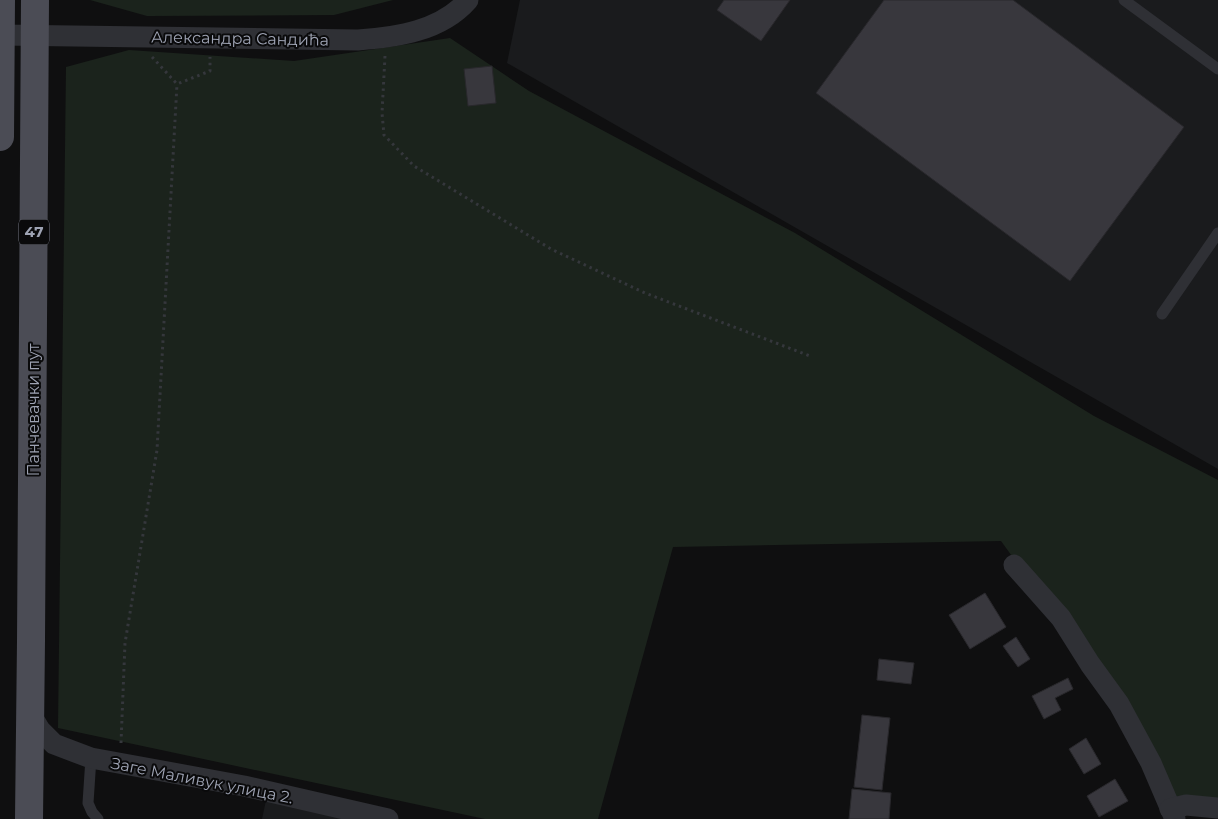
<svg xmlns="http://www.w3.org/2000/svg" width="1218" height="819" font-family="Montserrat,sans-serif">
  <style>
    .built { fill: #1a1b1d }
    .green { fill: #1b231c }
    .building { fill: #38373d; stroke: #29282c }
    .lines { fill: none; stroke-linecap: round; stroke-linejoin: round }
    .path { stroke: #35373c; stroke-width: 3; stroke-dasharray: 2.5 4; stroke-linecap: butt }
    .lane { stroke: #2f3035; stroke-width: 11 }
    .street { stroke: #2f3035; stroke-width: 21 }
    .primary { stroke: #4b4c55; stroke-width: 28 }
    .labels { text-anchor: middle; stroke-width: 4; stroke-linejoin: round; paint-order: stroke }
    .shield { fill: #0a0a0b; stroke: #727581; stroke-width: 1 }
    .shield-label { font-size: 15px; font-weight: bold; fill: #9ea3b3 }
    .street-label { font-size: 16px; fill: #9ea3b3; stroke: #0a0a0b }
  </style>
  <rect width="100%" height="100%" fill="#0f0f10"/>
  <g class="built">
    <path d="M520,0H1218V469L507,63Z"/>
    <path d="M268,791L381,819H262Z"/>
  </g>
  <g class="green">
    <path d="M90,0H393L334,15L147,16Z"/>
    <path d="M450,38L529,91L795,233L1094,416L1218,480V808L1170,809L1119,704L1001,541L673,547L598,819H485L58,728L66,67L129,50L294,61Z"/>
  </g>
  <g class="building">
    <path d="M724,0H790L761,41L717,10Z"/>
    <path d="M884,0H1013L1184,127L1070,281L816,93Z"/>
    <path d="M492,66L496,103L468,106L464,69Z"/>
    <path d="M985,593L1006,627L970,649L949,615Z"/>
    <path d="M1016,637L1030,659L1018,667L1003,646Z"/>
    <path d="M879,659L914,663L911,684L877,680Z"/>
    <path d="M1068,678L1073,689L1055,698L1061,710L1044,719L1032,696Z"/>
    <path d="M862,715L890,718L882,790L854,787Z"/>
    <path d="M1086,738L1101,764L1084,774L1069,749Z"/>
    <path d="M1115,779L1128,801L1099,817L1087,796Z"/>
    <path d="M852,789L891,793L889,819H849Z"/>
  </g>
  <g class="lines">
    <g class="path">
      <path d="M385,56L382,113L384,135L414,166L551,249L645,293L810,356"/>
      <path d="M152,57L177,84L210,71V57"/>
      <path d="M121,743L125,643L157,450L177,84"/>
    </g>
    <g class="lane">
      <path d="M1124,0L1218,69"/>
      <path d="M1162,314L1218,233"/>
      <path d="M91,758L88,803L92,812L98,819"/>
    </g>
    <g class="street">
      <path d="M1,35L358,40C397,37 441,31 468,0"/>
      <path d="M1014,565L1061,618L1090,664L1119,704L1151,763L1175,819"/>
      <path d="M31,715L40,730L54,744L91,758L244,786L388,819"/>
      <path d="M1170,809L1186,805L1218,808"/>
    </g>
    <g class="primary">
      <path d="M0,137L1,0"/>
      <path d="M29,819L31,641L35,0"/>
    </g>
  </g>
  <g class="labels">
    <rect class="shield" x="19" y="219.5" width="30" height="25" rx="4"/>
    <g class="shield-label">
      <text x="34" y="237">47</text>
    </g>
    <g class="street-label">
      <text transform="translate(240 38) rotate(1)" y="6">Александра Сандића</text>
      <text transform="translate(33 410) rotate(-90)" y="6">Панчевачки пут</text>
      <text transform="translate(202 780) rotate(11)" y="6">Заге Маливук улица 2.</text>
    </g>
  </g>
</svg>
